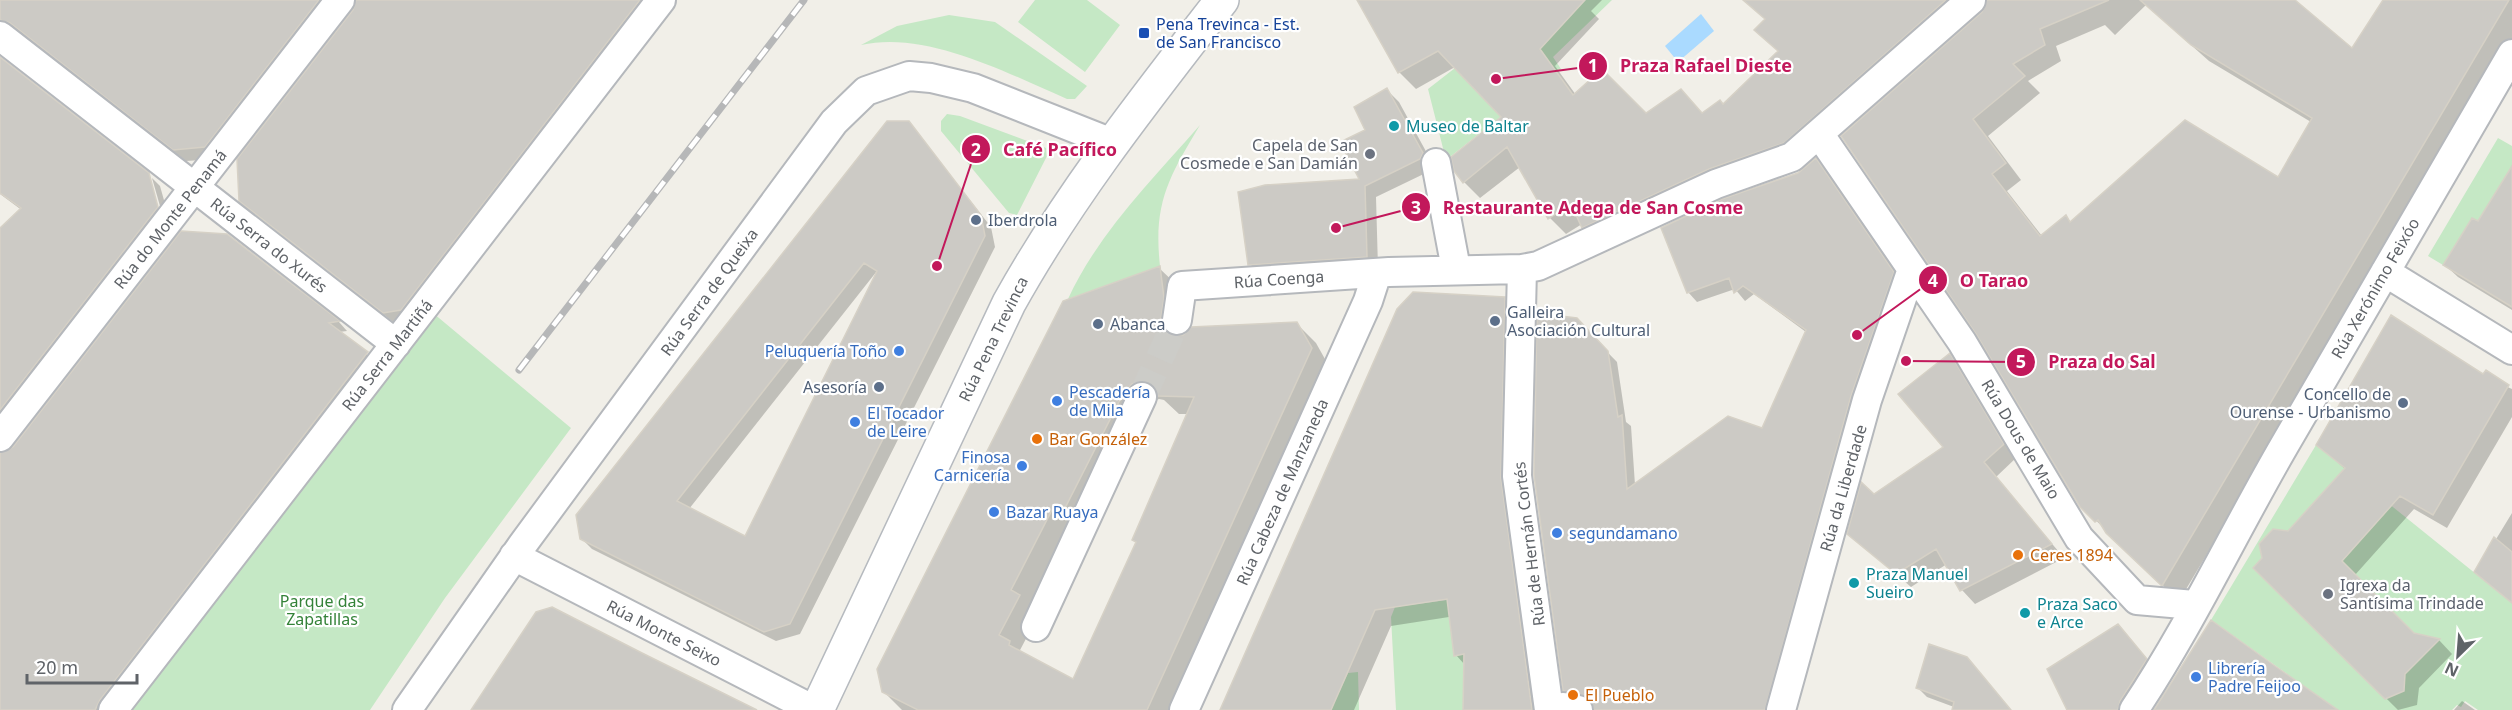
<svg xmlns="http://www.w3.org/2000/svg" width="2512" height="710" viewBox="0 0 2512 710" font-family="'Noto Sans',sans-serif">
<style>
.green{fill:#c5e8c5}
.water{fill:#aadaff}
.shadow{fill:#0003;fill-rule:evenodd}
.building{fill:#cccac5;stroke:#d6d1c6;stroke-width:1.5;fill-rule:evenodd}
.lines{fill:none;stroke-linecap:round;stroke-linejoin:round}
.street-tunnel{stroke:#ccccc8;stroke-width:28;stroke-dasharray:28 14;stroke-linecap:butt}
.street-casing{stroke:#b5b8bc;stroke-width:32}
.secondary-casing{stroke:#b6babf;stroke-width:36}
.street{stroke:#fff;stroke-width:28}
.secondary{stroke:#fff;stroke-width:33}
.rail-casing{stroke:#b6b7b8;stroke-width:7}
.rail{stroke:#fff;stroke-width:4.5;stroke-dasharray:14;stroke-linecap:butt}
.transit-dot{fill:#1a4fb4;stroke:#fff;stroke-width:2}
.culture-dot{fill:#0f9aa8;stroke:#fff;stroke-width:2}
.worship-dot{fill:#6b7280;stroke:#fff;stroke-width:2}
.service-dot{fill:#5c6f8a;stroke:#fff;stroke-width:2}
.shop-dot{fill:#3f7fe0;stroke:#fff;stroke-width:2}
.food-dot{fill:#e8710a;stroke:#fff;stroke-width:2}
.labels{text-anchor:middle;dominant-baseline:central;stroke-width:4.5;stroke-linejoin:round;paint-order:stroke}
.transit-label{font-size:16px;fill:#164399;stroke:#fff;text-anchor:start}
.culture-label{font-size:16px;fill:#0d838f;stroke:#fff;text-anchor:start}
.worship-label{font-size:16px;fill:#5b616d;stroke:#fff;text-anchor:end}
.street-label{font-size:16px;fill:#5f6368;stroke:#fff}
.service-label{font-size:16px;fill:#4e5e75;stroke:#fff;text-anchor:start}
.shop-label{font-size:16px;fill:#366cbe;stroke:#fff;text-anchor:start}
.food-label{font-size:16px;fill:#c56008;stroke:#fff;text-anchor:start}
.park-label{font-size:16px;fill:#348238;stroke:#fff}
.leader{fill:none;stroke:#c2185b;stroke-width:2}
.callout-dot{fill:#c2185b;stroke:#fff;stroke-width:2}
.mark-label{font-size:18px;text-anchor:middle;font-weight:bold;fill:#fff}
.callout-label{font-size:18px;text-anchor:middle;font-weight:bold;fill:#c2185b;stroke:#fff;stroke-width:4.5;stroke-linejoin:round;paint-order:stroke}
</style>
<rect width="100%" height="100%" fill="#f1efe8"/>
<path class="green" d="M 1035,0 L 1087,0 L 1120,25 L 1085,72 L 1018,22 Z
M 1510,0 L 1612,0 L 1553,57 L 1561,69 L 1534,94 L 1532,92 L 1446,160 L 1428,89 L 1455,68 Z
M 949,15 L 995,22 L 1087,86 L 1075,99 L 1067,99 C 1007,73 926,30 861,45 L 897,26 Z
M 947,114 L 960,116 L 1046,148 L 1047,156 L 1017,215 L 1009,213 L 941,131 L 941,121 Z
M 1200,125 C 1169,177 1153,203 1160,266 L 1068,299 C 1099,232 1152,180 1200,125 Z
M 2498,138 L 2512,146 L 2512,166 L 2478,221 L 2443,265 L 2428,256 Z
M 433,313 L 571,428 L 445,598 L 370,710 L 124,710 Z
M 2316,445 L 2512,603 L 2512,710 L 2478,710 L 2465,701 L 2461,707 L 2457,705 L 2452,710 L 2338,710 L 2211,620 Z
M 1447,600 L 1463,654 L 1463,710 L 1396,710 L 1391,617 L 1395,607 Z
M 1358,672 L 1359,710 L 1331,710 L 1348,673 Z"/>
<path class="water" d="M 1701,14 L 1714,31 L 1678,62 L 1665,46 Z"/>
<path class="shadow" d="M 0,0 L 343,0 L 217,159 L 186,161 L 24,35 L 0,28 Z
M 357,0 L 663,0 L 397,325 L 241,200 L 354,11 Z
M 1359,0 L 1602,0 L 1591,11 L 1599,19 L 1555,66 L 1576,95 L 1646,115 L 1681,91 L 1703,114 L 1724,105 L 1779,52 L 1766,20 L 1750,4 L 1752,0 L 1985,0 L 1977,4 L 1800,159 L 1599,243 L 1582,224 L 1566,234 L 1550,218 L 1520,167 L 1480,198 L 1464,182 L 1503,117 L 1455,67 L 1416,89 L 1399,72 Z
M 1987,0 L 2292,0 L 2353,50 L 2383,0 L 2512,0 L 2512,42 L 2179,601 L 2081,506 L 1977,332 L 1843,136 L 1983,13 ZM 2146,5 L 2209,61 L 2311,122 L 2279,179 L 2072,223 L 2066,217 L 2042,236 L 2007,191 L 2021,180 L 1988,136 L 2040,93 L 2028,81 L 2061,61 L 2056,46 L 2105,25 L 2115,35 Z
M 0,59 L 148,174 L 159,214 L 162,213 L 152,178 L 160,186 L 169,218 L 144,251 L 27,214 L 0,194 Z
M 1387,90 L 1399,102 L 1434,166 L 1432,170 L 1376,197 L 1378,268 L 1262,276 L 1250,264 L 1361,180 L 1367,131 Z
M 909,123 L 991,227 L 995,247 L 800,634 L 776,641 L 592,549 L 581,538 ZM 877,271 L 746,538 L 689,509 Z
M 1816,160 L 1825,169 L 1902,282 L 1776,710 L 1595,710 L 1595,705 L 1574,700 L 1564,690 L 1576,320 L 1617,362 L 1626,422 L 1631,426 L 1635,485 L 1763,430 L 1806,332 L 1754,294 L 1745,301 L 1735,289 L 1697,302 L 1688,292 L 1798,174 Z
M 2512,169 L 2512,310 L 2458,277 L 2445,265 L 2479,223 Z
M 227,235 L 339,322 L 347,331 L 339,332 L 377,363 L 109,710 L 0,710 L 0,454 L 6,454 Z
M 0,244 L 123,252 L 133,262 L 0,432 Z
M 1159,268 L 1178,286 L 1182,317 L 1179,336 L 1297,324 L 1316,343 L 1330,368 L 1175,710 L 902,710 L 883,691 ZM 1159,399 L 1164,400 L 1179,414 L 1188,414 L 1133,540 L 1137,543 L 1074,681 L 1019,652 L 1151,402 Z
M 1504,299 L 1521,315 L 1546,710 L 1464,710 L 1465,665 L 1456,655 L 1449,617 L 1391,626 L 1354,710 L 1222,710 Z
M 1949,355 L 1963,369 L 2016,458 L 1996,477 L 2064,558 L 1975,604 L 1962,590 L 1947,564 L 1911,587 L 1849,534 L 1874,496 L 1945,448 Z
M 2483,376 L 2512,389 L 2512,417 L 2447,528 L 2414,509 L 2355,575 L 2414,634 L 2439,640 L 2452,654 L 2419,688 L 2417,705 L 2398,710 L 2255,568 L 2345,469 L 2318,445 Z
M 2512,513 L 2512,603 L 2476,572 Z
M 2118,626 L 2157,671 L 2132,710 L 2069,710 Z
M 1918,688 L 2011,710 L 1953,710 L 1954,707 L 1927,697 Z
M 2462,701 L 2475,710 L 2454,710 Z"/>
<path class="building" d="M 0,0 L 319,0 L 205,147 L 173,150 L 10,23 L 0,20 Z
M 356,0 L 640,0 L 401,310 L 383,313 L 239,201 L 237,159 L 353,10 Z
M 1357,0 L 1585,0 L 1540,49 L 1573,95 L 1602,69 L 1646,113 L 1681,89 L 1702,113 L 1720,100 L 1723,104 L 1778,51 L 1754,30 L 1765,19 L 1743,0 L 1946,0 L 1784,143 L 1709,169 L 1582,228 L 1571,204 L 1548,219 L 1507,147 L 1463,183 L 1454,171 L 1451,157 L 1501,117 L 1438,51 L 1398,73 Z
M 1987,0 L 2109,0 L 2040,29 L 2045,45 L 2013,64 L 2025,76 L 1973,119 L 2006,163 L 1992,174 L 2040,236 L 2066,215 L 2070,222 L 2185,120 L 2278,177 L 2312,118 L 2191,45 L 2140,0 L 2295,0 L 2352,48 L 2383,0 L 2509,0 L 2162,586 L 2106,533 L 2098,520 L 2095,522 L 2080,507 L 1976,334 L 1841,136 L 1982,12 Z
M 0,57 L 149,173 L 158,207 L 0,410 L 0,228 L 21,208 L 0,193 Z
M 1387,88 L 1423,153 L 1420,159 L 1365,186 L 1367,257 L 1248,265 L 1238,192 L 1265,185 L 1359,179 L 1340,142 L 1365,130 L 1354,107 Z
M 887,121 L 909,121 L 981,215 L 985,236 L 790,624 L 764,632 L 580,539 L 576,515 ZM 864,263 L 877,271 L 745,536 L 677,501 Z
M 1816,158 L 1894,272 L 1851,396 L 1765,710 L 1594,710 L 1588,697 L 1563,691 L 1534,475 L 1537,313 L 1577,318 L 1608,351 L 1618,417 L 1622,415 L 1627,489 L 1728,416 L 1762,428 L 1806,330 L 1743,286 L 1734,293 L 1729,278 L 1687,293 L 1661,228 L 1722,199 L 1798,173 Z
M 2512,166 L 2512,307 L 2443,265 L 2472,218 L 2478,221 Z
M 181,231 L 227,234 L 340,321 L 329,323 L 368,352 L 100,700 L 95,710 L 0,710 L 0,453 L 13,447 Z
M 1160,266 L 1164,298 L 1161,318 L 1162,327 L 1167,333 L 1183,335 L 1191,327 L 1297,322 L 1312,348 L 1147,710 L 918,710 L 882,692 L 877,669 L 1063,301 ZM 1140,381 L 1148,382 L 1155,387 L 1158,396 L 1194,397 L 1132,540 L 1136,542 L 1073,679 L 1009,645 L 1010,641 L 999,635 L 1020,595 L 1011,590 L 1052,510 L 1062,514 L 1122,396 L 1132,384 Z
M 1413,292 L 1505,297 L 1501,478 L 1532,710 L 1463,710 L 1464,654 L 1454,656 L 1447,599 L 1375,610 L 1331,710 L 1220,710 L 1397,309 Z
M 2391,315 L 2483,374 L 2486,370 L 2509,385 L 2433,515 L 2400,496 L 2342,561 L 2414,633 L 2440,639 L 2405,674 L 2404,691 L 2385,699 L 2253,568 L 2262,558 L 2259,544 L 2273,529 L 2288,531 L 2345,468 L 2316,445 Z
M 1950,353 L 2004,444 L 1984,462 L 2052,544 L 1960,591 L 1936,549 L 1896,574 L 1847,534 L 1861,482 L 1874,494 L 1943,447 L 1898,394 Z
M 2494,537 L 2512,552 L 2512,603 L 2474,572 Z
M 552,607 L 642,653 L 757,710 L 471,710 L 536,612 Z
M 2211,620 L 2275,666 L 2338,710 L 2154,710 Z
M 2118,624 L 2147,659 L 2120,701 L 2118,710 L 2067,710 L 2047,669 Z
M 1929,644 L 1967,657 L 2011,710 L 1952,710 L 1954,702 L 1916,688 Z"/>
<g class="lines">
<path class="street-tunnel" d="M 1142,397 L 1177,320"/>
<g class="street-casing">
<path id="street" d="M 0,36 L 396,344
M 1820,135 L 1962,342 L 2079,538 L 2137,600 L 2194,605
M 1436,163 L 1456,269
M 1522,269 L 1517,476 L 1549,710
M 2385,272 L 2512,350
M 1177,320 L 1182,286 L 1389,272 L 1522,269 L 1538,266 L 1716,184 L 1792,157 L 1971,0
M 0,437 L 340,0
M 514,556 L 814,710
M 1036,627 L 1142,397
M 113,710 L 661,0
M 407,710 L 523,544 L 834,122 L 866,91 L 909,76 L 931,78 L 973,88 L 1112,143
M 1184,710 L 1368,301 L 1377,273
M 1563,710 L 1563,707 L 1578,710
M 1781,710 L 1867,400 L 1912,269
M 2134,710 C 2190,626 2233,534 2284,446 C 2359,315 2436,185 2512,54"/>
</g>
<g class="secondary-casing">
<path id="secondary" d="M 817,710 L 1009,303 C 1069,195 1146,98 1222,0"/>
</g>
<use href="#street" class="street"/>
<use href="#secondary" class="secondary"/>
<g class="rail-casing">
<path id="rail" d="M 519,370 L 804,0"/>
</g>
<use href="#rail" class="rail"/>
</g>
<rect class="transit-dot" x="1138" y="27" width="12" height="12" rx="3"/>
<g class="culture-dot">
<circle cx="1394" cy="126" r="6"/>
<circle cx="1854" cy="583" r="6"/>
<circle cx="2025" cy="613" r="6"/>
</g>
<g class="worship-dot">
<circle cx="1370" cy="154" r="6"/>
<circle cx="2328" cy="594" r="6"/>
</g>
<g class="service-dot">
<circle cx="976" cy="220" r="6"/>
<circle cx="1495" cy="321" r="6"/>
<circle cx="1098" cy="324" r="6"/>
<circle cx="879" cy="387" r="6"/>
<circle cx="2403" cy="403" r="6"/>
</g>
<g class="shop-dot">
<circle cx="899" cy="351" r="6"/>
<circle cx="1057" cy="401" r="6"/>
<circle cx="855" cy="422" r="6"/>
<circle cx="1022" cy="466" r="6"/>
<circle cx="994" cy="512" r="6"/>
<circle cx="1557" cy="533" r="6"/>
<circle cx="2196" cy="677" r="6"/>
</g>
<g class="food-dot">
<circle cx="1037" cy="439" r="6"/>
<circle cx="2018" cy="555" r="6"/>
<circle cx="1573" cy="695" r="6"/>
</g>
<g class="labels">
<g class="transit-label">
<text x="1156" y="24">Pena Trevinca - Est.<tspan x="1156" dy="18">de San Francisco</tspan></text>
</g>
<g class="culture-label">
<text x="1406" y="126">Museo de Baltar</text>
<text x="1866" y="574">Praza Manuel<tspan x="1866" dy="18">Sueiro</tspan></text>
<text x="2037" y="604">Praza Saco<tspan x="2037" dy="18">e Arce</tspan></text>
</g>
<g class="worship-label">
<text x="1358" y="145">Capela de San<tspan x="1358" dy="18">Cosmede e San Damián</tspan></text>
<text x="2340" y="585" text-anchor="start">Igrexa da<tspan x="2340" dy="18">Santísima Trindade</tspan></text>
</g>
<g class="street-label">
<text transform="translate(170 219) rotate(-52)">Rúa do Monte Penamá</text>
<text transform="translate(269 245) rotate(38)">Rúa Serra do Xurés</text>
<text transform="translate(1279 279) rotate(-4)">Rúa Coenga</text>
<text transform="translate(2375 288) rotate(-60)">Rúa Xerónimo Feixóo</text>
<text transform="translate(709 292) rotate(-54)">Rúa Serra de Queixa</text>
<text transform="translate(993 339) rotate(-64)">Rúa Pena Trevinca</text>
<text transform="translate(387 355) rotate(-52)">Rúa Serra Martiñá</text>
<text transform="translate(2021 439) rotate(59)">Rúa Dous de Maio</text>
<text transform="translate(1843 488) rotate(-74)">Rúa da Liberdade</text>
<text transform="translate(1282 492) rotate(-66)">Rúa Cabeza de Manzaneda</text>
<text transform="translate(1529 544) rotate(-97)">Rúa de Hernán Cortés</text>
<text transform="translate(664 633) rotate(27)">Rúa Monte Seixo</text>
</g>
<g class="service-label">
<text x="988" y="220">Iberdrola</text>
<text x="1507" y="312">Galleira<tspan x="1507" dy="18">Asociación Cultural</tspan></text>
<text x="1110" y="324">Abanca</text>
<text x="867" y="387" text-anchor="end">Asesoría</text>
<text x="2391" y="394" text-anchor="end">Concello de<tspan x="2391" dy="18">Ourense - Urbanismo</tspan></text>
</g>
<g class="shop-label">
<text x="887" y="351" text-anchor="end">Peluquería Toño</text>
<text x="1069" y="392">Pescadería<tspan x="1069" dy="18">de Mila</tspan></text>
<text x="867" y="413">El Tocador<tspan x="867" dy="18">de Leire</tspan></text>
<text x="1010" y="457" text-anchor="end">Finosa<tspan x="1010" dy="18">Carnicería</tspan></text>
<text x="1006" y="512">Bazar Ruaya</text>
<text x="1569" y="533">segundamano</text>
<text x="2208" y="668">Librería<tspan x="2208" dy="18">Padre Feijoo</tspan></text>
</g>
<g class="food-label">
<text x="1049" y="439">Bar González</text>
<text x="2030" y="555">Ceres 1894</text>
<text x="1585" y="695">El Pueblo</text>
</g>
<g class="park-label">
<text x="322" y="601">Parque das<tspan x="322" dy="18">Zapatillas</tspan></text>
</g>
</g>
<path class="leader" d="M1496 79L1593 66M937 266L976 149M1336 228L1416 207M1857 335L1933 280M1906 361L2021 362"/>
<g class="callout-dot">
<circle cx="1496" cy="79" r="6"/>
<circle cx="937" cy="266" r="6"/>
<circle cx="1336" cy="228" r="6"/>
<circle cx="1857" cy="335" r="6"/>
<circle cx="1906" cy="361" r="6"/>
<circle cx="1593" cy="66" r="15"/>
<circle cx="976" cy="149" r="15"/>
<circle cx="1416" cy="207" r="15"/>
<circle cx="1933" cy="280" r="15"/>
<circle cx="2021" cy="362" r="15"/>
</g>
<g class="mark-label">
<text x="1593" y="72">1</text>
<text x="976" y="156">2</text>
<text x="1416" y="214">3</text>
<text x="1933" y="287">4</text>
<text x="2021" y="368">5</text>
</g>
<g class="callout-label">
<text x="1706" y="72">Praza Rafael Dieste</text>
<text x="1060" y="156">Café Pacífico</text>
<text x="1593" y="214">Restaurante Adega de San Cosme</text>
<text x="1994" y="287">O Tarao</text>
<text x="2102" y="368">Praza do Sal</text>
</g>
<g transform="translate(2458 656) rotate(205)" stroke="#ffffff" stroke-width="4.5" paint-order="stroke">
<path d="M0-4.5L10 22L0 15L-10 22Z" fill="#5f6368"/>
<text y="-9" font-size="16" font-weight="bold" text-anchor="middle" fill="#5f6368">N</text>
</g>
<path d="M27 674v9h110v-9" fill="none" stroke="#5f6368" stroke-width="3"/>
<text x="36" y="674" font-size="18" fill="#5f6368" stroke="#ffffff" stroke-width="4.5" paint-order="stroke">20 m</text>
</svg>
